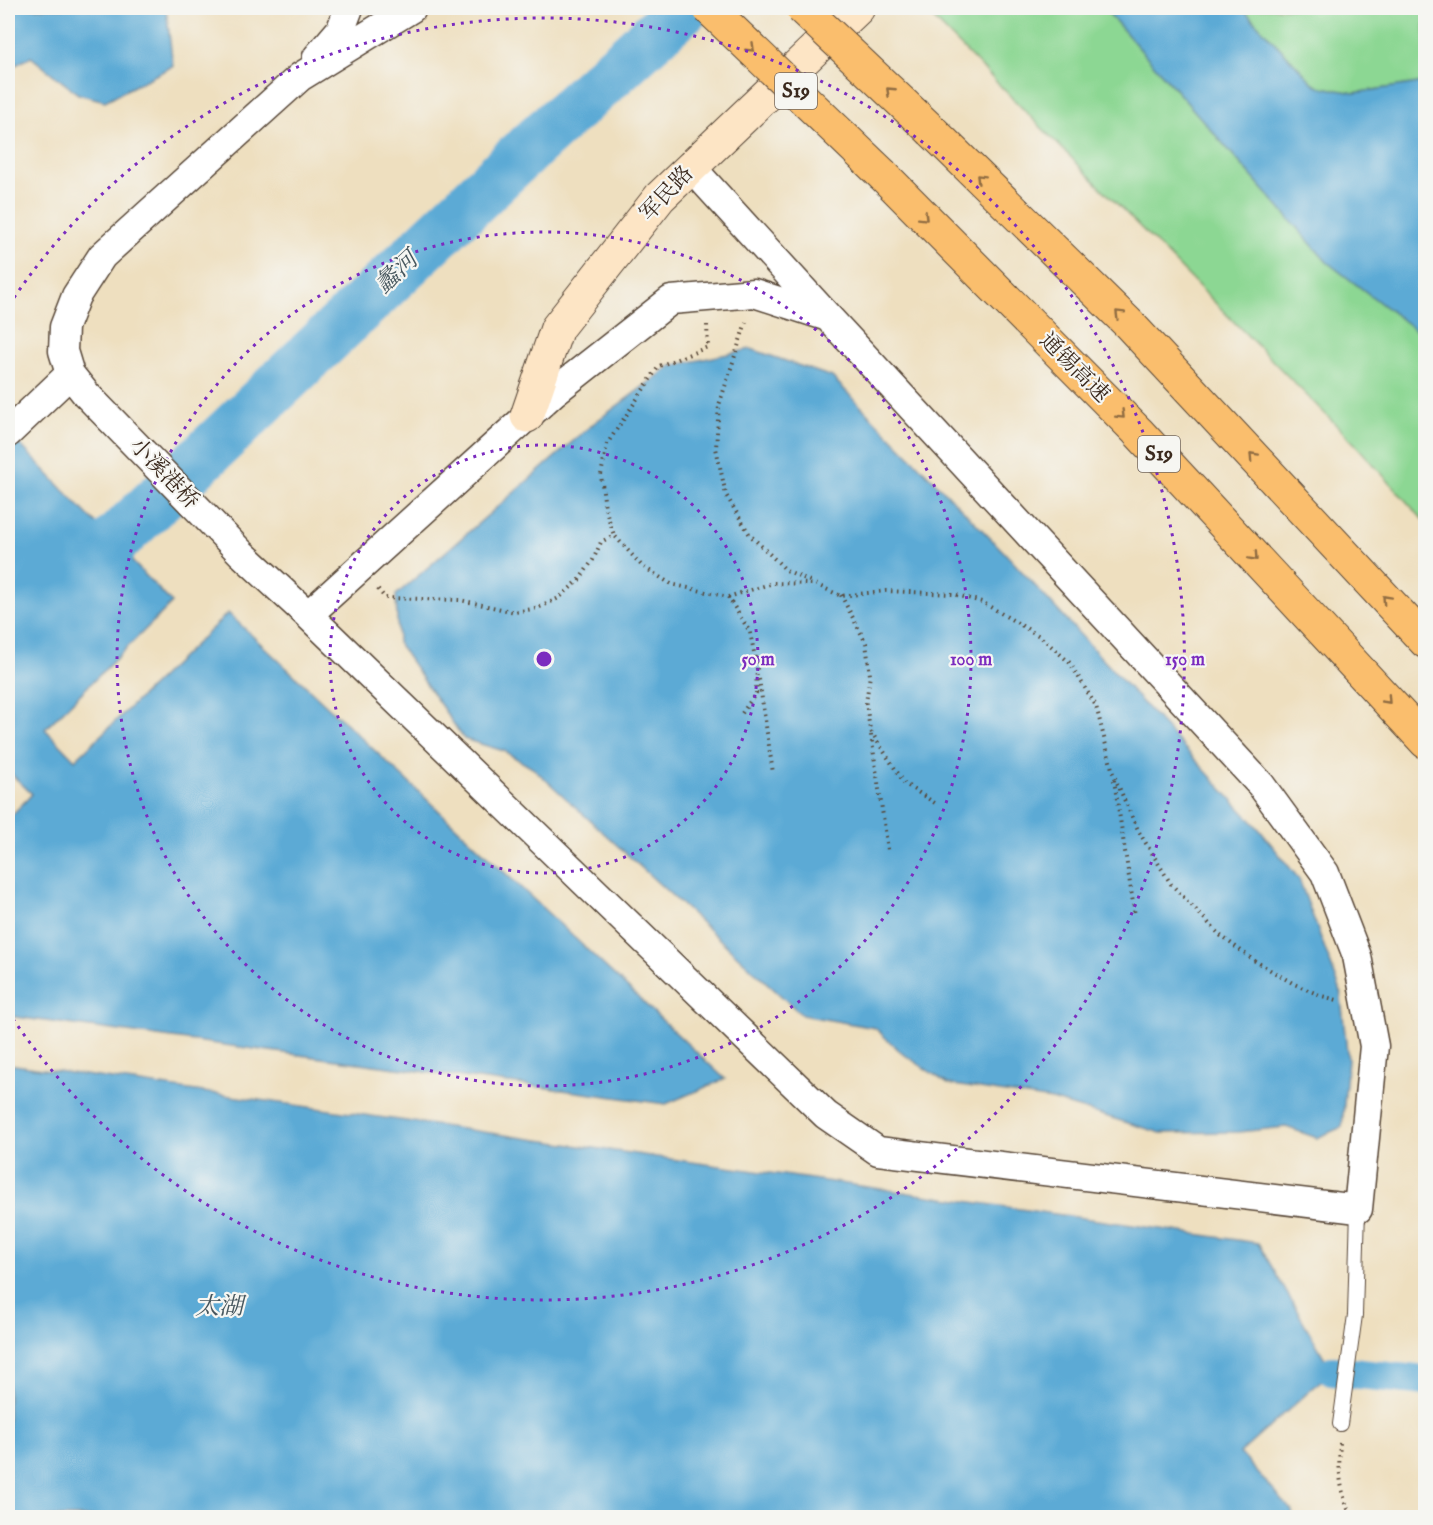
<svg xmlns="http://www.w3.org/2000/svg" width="1433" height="1525" viewBox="0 0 1433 1525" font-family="'IM FELL English','Noto Serif SC',serif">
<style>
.green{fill:#8cd793;stroke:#648058;stroke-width:1.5}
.water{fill:#5caad5;stroke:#4c6a7a;stroke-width:1.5}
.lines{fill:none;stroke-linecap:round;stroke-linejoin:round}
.canal{stroke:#5caad5;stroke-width:30}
.river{stroke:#5caad5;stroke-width:51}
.lane-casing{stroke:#564536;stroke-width:16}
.street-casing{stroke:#564536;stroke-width:31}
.secondary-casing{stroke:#564536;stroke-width:35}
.highway-casing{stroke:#564536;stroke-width:35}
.path{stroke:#564536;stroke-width:4;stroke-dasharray:1.5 4.5;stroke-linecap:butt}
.lane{stroke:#fff;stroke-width:14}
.street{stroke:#fff;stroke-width:28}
.secondary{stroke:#fde5c5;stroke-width:33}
.highway{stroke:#fabe6d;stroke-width:33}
.highway-bridge-casing{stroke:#564536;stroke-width:35;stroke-linecap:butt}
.highway-bridge{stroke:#fabe6d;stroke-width:33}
.oneway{stroke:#916d42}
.ring{fill:none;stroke:#7b2cbf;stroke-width:3;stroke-dasharray:3 6}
.labels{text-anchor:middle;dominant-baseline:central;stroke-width:4.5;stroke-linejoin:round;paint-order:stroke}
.shield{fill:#f6f6f2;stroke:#73675e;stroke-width:1.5}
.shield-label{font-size:21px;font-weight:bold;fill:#3b2a1e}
.street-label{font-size:22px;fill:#3b2a1e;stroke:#f6f6f2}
.water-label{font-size:24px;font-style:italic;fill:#47575e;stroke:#f6f6f2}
.centre{fill:#7b2cbf;stroke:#f6f6f2;stroke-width:3}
.ring-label{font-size:18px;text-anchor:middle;font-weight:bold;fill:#7b2cbf;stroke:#f6f6f2;stroke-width:4.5;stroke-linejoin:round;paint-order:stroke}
</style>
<rect width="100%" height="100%" fill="#f6f6f2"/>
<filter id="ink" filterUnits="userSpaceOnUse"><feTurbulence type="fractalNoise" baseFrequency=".0167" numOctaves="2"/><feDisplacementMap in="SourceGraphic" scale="12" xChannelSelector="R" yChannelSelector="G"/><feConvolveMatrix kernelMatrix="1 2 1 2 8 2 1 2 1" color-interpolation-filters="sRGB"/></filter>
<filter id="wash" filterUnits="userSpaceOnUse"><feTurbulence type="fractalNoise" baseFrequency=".008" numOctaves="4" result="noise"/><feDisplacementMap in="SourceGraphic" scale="24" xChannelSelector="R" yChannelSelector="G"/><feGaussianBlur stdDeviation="1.35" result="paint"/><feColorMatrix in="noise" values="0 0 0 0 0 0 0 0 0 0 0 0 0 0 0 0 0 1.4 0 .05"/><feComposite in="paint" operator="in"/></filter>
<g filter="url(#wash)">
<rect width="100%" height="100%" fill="#eedfbf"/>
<path class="green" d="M 930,8 L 1104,8 L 1327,262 L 1425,337 L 1425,522 L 1355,444 L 926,11 Z
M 1242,8 L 1425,8 L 1425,82 L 1354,93 L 1316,86 Z"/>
<path class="water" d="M 8,8 L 166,8 L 173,66 L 105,101 L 78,94 L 31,57 L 8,69 Z
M 1104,8 L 1242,8 L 1316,86 L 1354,93 L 1425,82 L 1425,337 L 1327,262 Z
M 751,349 L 832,377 L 1004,552 L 1259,829 L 1299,879 L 1340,989 L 1348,1060 L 1342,1127 L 1317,1138 L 1286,1127 L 1239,1132 L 1161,1133 L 1052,1100 L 948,1084 L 902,1053 L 875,1028 L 802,1015 L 534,769 L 504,751 L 464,739 L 398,643 L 396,595 L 594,423 L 671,366 Z
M 12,436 L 172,603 L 45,729 L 75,760 L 228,613 L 725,1079 L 666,1104 L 8,1016 L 8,819 L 32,794 L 8,771 L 8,440 Z
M 8,1064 L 1258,1243 L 1332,1371 L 1240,1453 L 1292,1511 L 1293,1517 L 8,1517 Z"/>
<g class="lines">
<path class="canal" d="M 1332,1371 L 1426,1381"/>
<path class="river" d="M 8,642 L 516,160 L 684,8"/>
</g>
</g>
<g filter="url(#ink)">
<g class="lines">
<g class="lane-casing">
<path id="lane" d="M 1340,1424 L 1355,1315 L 1358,1209"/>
</g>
<g class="street-casing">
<path id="street" d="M 317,57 L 341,29 L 349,8
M 691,167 L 827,316
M 8,433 L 70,374
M 308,615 L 554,392 L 671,300 L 754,293 L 828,317 L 1261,785 L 1325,873 L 1357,956 L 1374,1046 L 1358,1209 L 878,1151 L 826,1115 L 308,615 L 241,553 L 86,394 L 70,374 L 63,351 L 64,327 L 76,296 L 102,256 L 300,77 L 412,8"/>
</g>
<g class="secondary-casing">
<path id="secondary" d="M 527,416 L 557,328 L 660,197 L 858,8"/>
</g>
<g class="highway-casing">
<path id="highway" d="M 932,131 L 1129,324 L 1426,642
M 883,175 L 1137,431 L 1426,742"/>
</g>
<path class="path" d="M 746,322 L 719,405 L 716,448 L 726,495 L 750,535 L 786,570 L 812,582
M 707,325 L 708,347 L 659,366 L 607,444 L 601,475 L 605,508 L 614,535 L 642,566 L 671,584 L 728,597 L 750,632 L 757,667 L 756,693 L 740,716
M 378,589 L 385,598 L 460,600 L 515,612 L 538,608 L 559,598 L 579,580 L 593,560 L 601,542 L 614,535
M 841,595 L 866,643 L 870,675 L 866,703 L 870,730 L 905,784 L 938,805
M 728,597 L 773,583 L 815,584 L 841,596 L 886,591 L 953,594 L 982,602 L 1041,637 L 1070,663 L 1096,706 L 1113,773 L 1127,806 L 1139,832 L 1171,884 L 1221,936 L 1255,961 L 1294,984 L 1322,996 L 1337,1000
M 759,679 L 773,773
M 871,735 L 888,850
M 1114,780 L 1135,916
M 1340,1443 C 1338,1469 1340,1494 1352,1518"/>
<use href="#lane" class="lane"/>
<use href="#street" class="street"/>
<use href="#secondary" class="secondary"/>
<use href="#highway" class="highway"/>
<g class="highway-bridge-casing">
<path id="highway-bridge" d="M 709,8 L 883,175
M 802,8 L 932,131"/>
</g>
<use href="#highway-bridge" class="highway-bridge"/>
</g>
<defs><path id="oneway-chevron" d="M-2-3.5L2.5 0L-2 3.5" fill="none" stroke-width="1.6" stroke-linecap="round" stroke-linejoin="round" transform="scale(1.5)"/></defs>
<g class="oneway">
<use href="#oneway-chevron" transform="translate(751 48) rotate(44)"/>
<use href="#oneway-chevron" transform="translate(890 91) rotate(-137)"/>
<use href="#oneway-chevron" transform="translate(980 178) rotate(-135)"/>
<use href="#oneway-chevron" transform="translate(924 217) rotate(45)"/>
<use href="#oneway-chevron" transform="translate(1119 314) rotate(-135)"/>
<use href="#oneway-chevron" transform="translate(1121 415) rotate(45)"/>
<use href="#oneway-chevron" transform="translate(1253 456) rotate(-133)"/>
<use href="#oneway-chevron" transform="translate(1254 557) rotate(47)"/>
<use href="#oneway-chevron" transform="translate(1386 599) rotate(-133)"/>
<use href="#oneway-chevron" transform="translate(1387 700) rotate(47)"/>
</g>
</g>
<g class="ring">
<circle cx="544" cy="659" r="214"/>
<circle cx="544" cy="659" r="427"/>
<path d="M9 305A641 641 0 1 1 9 1013"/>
</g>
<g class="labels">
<g class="shield">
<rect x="775" y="73" width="42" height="36" rx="4.5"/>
<rect x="1138" y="436" width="42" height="36" rx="4.5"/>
</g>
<g class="shield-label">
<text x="796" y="91">S19</text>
<text x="1159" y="454">S19</text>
</g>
<g class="street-label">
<text transform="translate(667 194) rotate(-47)">军民路</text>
<text transform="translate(1074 368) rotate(45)">通锡高速</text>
<text transform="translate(164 474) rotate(46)">小溪港桥</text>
</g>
<g class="water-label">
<text transform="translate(397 273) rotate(-43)">蠡河</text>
<text x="219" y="1307">太湖</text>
</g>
</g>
<circle cx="544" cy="659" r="9" class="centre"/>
<g class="ring-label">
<text x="758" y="665">50 m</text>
<text x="971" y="665">100 m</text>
<text x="1185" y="665">150 m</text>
</g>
<rect width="1433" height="1525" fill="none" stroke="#f6f6f2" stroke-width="30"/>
</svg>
